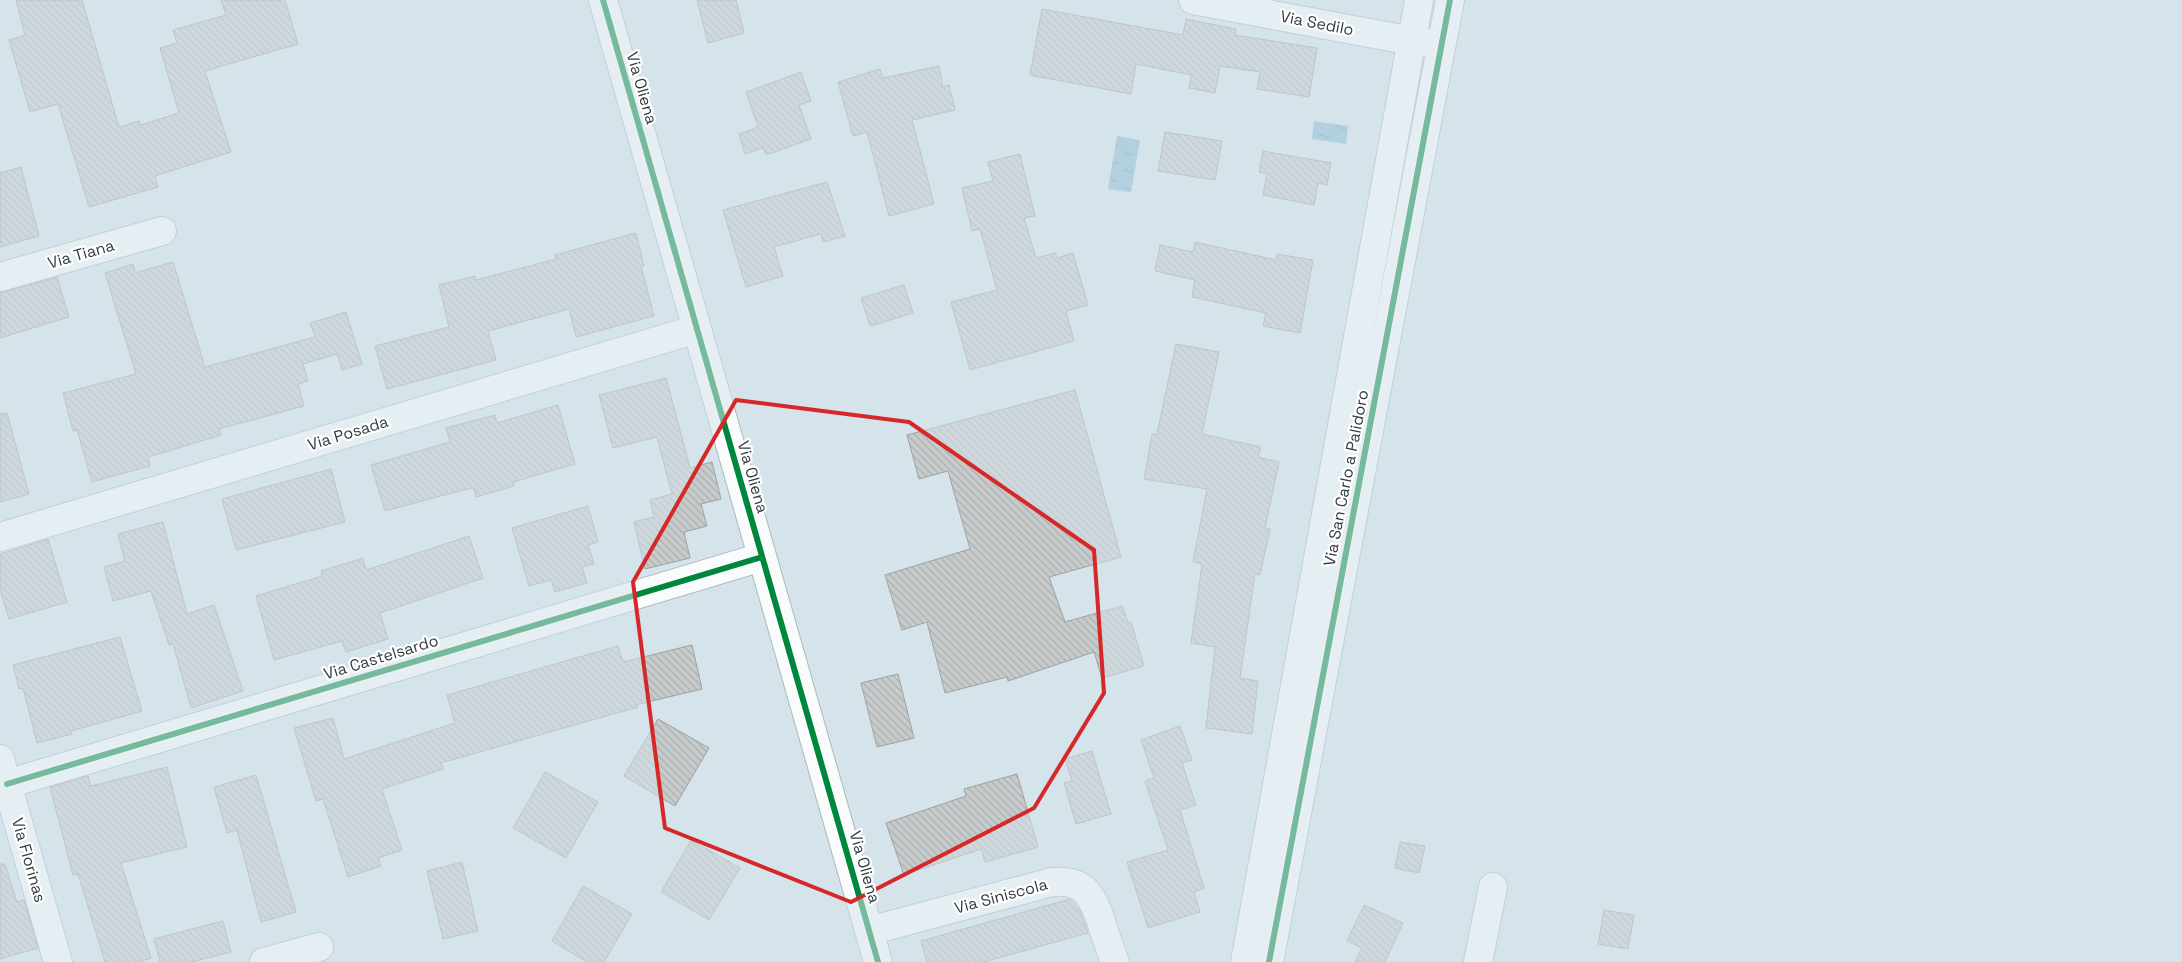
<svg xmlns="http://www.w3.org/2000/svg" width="2182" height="962" viewBox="0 0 2182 962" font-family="'Space Grotesk',sans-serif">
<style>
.water{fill:url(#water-ripples)}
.building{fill:url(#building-back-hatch);stroke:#9ea2a2}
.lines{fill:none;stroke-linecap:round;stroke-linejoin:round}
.minor-casing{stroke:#acb7bd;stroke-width:30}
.minor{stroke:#f9fbfc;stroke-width:28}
.cycleway-casing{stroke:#fff;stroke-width:9}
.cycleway{stroke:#00873e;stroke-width:6}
.marked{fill:none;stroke:#d62828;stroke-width:4;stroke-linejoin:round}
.labels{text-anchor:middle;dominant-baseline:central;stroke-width:4.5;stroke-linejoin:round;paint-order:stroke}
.street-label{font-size:16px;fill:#313c41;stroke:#fff}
</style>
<defs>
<pattern id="water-ripples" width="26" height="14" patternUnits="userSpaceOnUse" patternTransform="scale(1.25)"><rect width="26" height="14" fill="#87b8d0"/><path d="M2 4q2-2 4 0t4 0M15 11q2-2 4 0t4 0" fill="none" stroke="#6f97aa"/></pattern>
<pattern id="building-back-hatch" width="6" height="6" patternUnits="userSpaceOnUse" patternTransform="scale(1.25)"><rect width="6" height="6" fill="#c7cbcb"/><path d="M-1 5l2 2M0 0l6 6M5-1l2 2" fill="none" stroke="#abafb0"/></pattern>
</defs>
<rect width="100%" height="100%" fill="#d5e3eb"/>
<path class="water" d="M 1314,121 L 1348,126 L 1346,144 L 1312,139 Z
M 1117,136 L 1140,140 L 1131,192 L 1108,189 Z"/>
<path class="building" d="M 16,0 L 82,0 L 119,127 L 139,121 L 140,125 L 179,113 L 160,48 L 177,43 L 173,30 L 226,15 L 221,0 L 285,0 L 298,44 L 205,71 L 231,152 L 155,176 L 158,187 L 89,207 L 58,104 L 30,112 L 9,40 L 25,35 Z
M 697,0 L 736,0 L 744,33 L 708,43 Z
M 1042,9 L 1183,35 L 1186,19 L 1236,29 L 1235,35 L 1317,48 L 1309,97 L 1257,89 L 1260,72 L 1220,66 L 1215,93 L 1189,88 L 1191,75 L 1136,64 L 1131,94 L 1030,75 Z
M 939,66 L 943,87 L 949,85 L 955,110 L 912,120 L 934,204 L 889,216 L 867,132 L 853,136 L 838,82 L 880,69 L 883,78 Z
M 801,72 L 811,101 L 799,105 L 811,139 L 766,155 L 763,148 L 745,154 L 739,134 L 758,127 L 746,92 Z
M 1165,132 L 1222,141 L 1215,180 L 1158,171 Z
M 1263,151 L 1331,163 L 1327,185 L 1318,183 L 1314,205 L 1263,195 L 1267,174 L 1259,172 Z
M 1020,154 L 1035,216 L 1024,218 L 1036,258 L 1055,253 L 1057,258 L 1073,253 L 1088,305 L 1066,311 L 1074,341 L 970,370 L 951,302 L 997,290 L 980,229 L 972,231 L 962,188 L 993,181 L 988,162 Z
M 21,167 L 39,236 L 0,247 L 0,173 Z
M 827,182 L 845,236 L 823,242 L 821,234 L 774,247 L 783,276 L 746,287 L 723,210 Z
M 636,233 L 644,266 L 641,266 L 654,316 L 576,337 L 569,309 L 488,331 L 496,360 L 387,389 L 375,346 L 449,327 L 439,285 L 475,276 L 476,280 L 556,259 L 555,255 Z
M 1195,242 L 1276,260 L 1277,254 L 1313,260 L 1300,333 L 1263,326 L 1266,313 L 1192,297 L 1195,280 L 1155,271 L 1160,245 L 1193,252 Z
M 173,262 L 205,367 L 315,337 L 310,323 L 346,312 L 362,364 L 342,370 L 337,354 L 303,364 L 308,381 L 298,384 L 304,406 L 219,429 L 221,435 L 148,457 L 150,466 L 92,482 L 77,430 L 73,431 L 63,393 L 136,374 L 105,273 L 133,264 L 135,273 Z
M 57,277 L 69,317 L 0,338 L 0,293 Z
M 904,285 L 913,313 L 870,326 L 861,298 Z
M 1176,344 L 1219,352 L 1202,434 L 1261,447 L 1258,457 L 1279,462 L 1265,528 L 1270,529 L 1260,575 L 1255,574 L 1240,678 L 1258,681 L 1252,734 L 1206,728 L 1215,647 L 1191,643 L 1202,564 L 1193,562 L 1207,489 L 1144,479 L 1152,434 L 1157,434 Z
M 666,378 L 690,468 L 712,462 L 721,499 L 701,504 L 707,526 L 684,532 L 690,558 L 645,569 L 634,522 L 654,517 L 650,500 L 672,494 L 657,437 L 613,448 L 599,395 Z
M 1075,390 L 1121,557 L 1049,577 L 1065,622 L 1122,606 L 1128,623 L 1131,622 L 1144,666 L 1102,678 L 1094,652 L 1008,681 L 1007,677 L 945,693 L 927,622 L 902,630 L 885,575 L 970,549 L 948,471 L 919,479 L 907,435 Z
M 558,405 L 575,464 L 513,482 L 514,486 L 476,497 L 474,488 L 463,490 L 385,511 L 371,465 L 450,442 L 446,428 L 495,415 L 497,423 Z
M 7,413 L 29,494 L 0,502 L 0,414 Z
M 331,469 L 345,522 L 236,550 L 222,499 Z
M 588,506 L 598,542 L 588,545 L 594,564 L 582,567 L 587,583 L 555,592 L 551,580 L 529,586 L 512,528 Z
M 163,522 L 187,614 L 214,605 L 243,691 L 191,708 L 173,644 L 169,645 L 151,591 L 113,601 L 104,567 L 125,561 L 118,534 Z
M 469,536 L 483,578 L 380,613 L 388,639 L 346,652 L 342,641 L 274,660 L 256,596 L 322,576 L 321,571 L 363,558 L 366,570 Z
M 48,539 L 67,602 L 9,619 L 0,590 L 0,554 Z
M 120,637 L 142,711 L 71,731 L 72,734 L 37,743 L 23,688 L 19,689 L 13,665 Z
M 692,645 L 702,689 L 635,705 L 638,707 L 441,763 L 443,769 L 382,789 L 402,850 L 378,858 L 381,866 L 348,877 L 323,799 L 316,801 L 294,728 L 333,718 L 344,759 L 455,723 L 447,695 L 618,646 L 623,662 Z
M 898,674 L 914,738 L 877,747 L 861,683 Z
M 658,719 L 709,748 L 675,806 L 624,776 Z
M 1180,726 L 1192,760 L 1182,763 L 1196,805 L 1180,810 L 1204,888 L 1194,892 L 1200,912 L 1148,928 L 1127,862 L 1168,850 L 1145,781 L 1154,778 L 1141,740 Z
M 1092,751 L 1111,814 L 1076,824 L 1064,783 L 1072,781 L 1065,759 Z
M 167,767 L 187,847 L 121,863 L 151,958 L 139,962 L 105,962 L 78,874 L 73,875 L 50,787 L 88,776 L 91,786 Z
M 545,772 L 598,802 L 566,858 L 513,828 Z
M 1017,774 L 1038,847 L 985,862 L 981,849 L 904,875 L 886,823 L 966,796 L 964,789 Z
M 256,775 L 296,912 L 261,922 L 237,830 L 227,833 L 214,787 Z
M 691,840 L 740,868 L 709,920 L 661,892 Z
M 1400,842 L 1425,846 L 1419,873 L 1395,868 Z
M 462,862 L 478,931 L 443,939 L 427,871 Z
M 0,864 L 5,864 L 17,902 L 24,900 L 38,948 L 0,959 Z
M 583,886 L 632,914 L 604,962 L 587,962 L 552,941 Z
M 1070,899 L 1080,911 L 1088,933 L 984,962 L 927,962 L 921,941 Z
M 1364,905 L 1403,923 L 1385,962 L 1355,962 L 1362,948 L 1347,941 Z
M 1604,910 L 1634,915 L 1628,949 L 1598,944 Z
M 223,921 L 231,952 L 191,962 L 160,962 L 154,939 Z"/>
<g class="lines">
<g class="minor-casing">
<path id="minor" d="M 603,0 L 878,962
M 1193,0 L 1412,41 L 1430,43
M 0,277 L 162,231
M 0,537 L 697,329
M 0,759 L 58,962
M 7,784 L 762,557
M 869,931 L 1052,882 C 1084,879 1092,895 1101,921 C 1105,935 1110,948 1115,962
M 264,962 L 319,947
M 1245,962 L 1419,0
M 1269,962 L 1450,0
M 1478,962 L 1493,887"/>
</g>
<use href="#minor" class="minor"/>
<g class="cycleway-casing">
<path id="cycleway" d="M 603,0 L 878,962
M 7,784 L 762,557
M 1269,962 L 1450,0"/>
</g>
<use href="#cycleway" class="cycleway"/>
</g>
<path d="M0 0H2182V962H0ZM 736,400 L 909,422 L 1094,550 L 1104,693 L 1034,808 L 851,902 L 665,828 L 633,582 Z" fill="#d5e3eb" fill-opacity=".55" fill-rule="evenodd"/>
<path class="marked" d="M 736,400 L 909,422 L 1094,550 L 1104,693 L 1034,808 L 851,902 L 665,828 L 633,582 Z"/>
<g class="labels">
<g class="street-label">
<text transform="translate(1317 23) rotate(11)">Via Sedilo</text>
<text transform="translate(642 88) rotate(74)">Via Oliena</text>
<text transform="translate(81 254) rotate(-16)">Via Tiana</text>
<text transform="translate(348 433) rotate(-17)">Via Posada</text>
<text transform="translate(753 477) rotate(74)">Via Oliena</text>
<text transform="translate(1346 478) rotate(-79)">Via San Carlo a Palidoro</text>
<text transform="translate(381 657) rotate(-17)">Via Castelsardo</text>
<text transform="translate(29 860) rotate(74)">Via Florinas</text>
<text transform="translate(865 867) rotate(74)">Via Oliena</text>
<text transform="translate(1001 896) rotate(-15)">Via Siniscola</text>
</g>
</g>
</svg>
